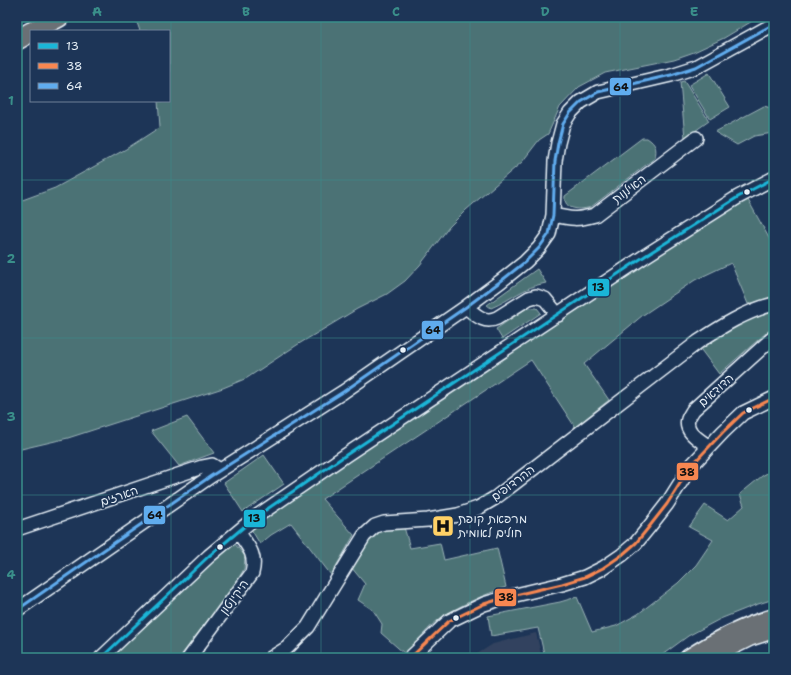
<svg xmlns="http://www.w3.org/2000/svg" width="791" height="675" viewBox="0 0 791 675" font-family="'Shantell Sans','Playpen Sans Hebrew',sans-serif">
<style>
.built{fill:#32435e}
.green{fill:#4b7275;stroke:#9ab2b6}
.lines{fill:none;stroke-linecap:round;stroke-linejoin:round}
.minor-casing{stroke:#e8f1f8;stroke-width:16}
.major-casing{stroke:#e8f1f8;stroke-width:19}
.highway-casing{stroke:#e8f1f8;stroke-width:22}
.minor{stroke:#1d3557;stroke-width:13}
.major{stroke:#6a7074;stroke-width:16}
.highway{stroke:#6a7074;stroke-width:19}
.bus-1-casing{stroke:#1d3557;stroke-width:6}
.bus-2-casing{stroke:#1d3557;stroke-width:6}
.bus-3-casing{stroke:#1d3557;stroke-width:6}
.bus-1{stroke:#1ab6d8;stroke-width:3}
.bus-2{stroke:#f88751;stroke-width:3}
.bus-3{stroke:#60acee;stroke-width:3}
.grid{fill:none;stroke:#3a8f8a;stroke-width:1;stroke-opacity:0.55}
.bus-dot{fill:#e8f1f8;stroke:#1d3557;stroke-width:1.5}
.labels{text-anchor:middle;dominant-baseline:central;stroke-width:3.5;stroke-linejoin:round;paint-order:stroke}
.street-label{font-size:12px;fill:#e8f1f8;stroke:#1d3557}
.poi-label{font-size:12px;fill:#e8f1f8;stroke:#1d3557;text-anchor:start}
.line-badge{stroke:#1d3557;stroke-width:1.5}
.pale-badge-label{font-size:11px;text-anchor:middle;font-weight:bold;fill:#111}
.neatline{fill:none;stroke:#3a8f8a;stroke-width:1.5}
.grid-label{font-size:13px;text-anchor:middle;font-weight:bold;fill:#3a8f8a}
</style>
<rect width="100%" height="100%" fill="#1d3557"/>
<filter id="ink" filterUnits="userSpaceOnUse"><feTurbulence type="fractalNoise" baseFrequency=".025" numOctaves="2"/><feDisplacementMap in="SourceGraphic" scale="8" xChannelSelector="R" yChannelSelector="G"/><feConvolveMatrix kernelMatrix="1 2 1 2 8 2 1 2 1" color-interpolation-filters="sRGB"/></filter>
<g filter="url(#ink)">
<path class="built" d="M 536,633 L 542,658 L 496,658 L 495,655 L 496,658 L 471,658 L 493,644 Z"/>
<path class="green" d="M 135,17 L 759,17 L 724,38 L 694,52 L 674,59 L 605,73 L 579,87 L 560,107 L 548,134 L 539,140 L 522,162 L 466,210 L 449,227 L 420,265 L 405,281 L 387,294 L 357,309 L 297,345 L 247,378 L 223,388 L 68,438 L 17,450 L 17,202 L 55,188 L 126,149 L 160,127 L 158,101 L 169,101 L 169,31 L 140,31 Z
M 709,73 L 730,107 L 710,119 L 689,85 Z
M 684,81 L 709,121 L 685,138 L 680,82 Z
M 764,106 L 774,109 L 774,135 L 773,133 L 754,136 L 737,145 L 715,132 Z
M 642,138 L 647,138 C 656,144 657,148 655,158 L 591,207 C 582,210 563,211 565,196 Z
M 748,200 L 774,247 L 774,298 L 748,304 L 731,263 L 695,280 L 643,315 L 584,364 L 609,400 L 575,427 L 531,360 L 322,499 L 354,535 L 331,575 L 291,523 L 271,535 L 260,544 L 251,529 L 260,521 C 361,452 463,385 565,318 C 626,278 685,235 748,200 Z
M 537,269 L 546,283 C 523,287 511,300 491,308 L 487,305 Z
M 527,308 L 537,308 L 541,313 L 502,339 L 496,329 Z
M 770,312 L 774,312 L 774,326 L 719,374 L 701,350 L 720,335 L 751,317 Z
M 187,417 L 214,453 L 179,466 L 151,431 Z
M 264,455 L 284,484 L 243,512 L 224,483 Z
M 774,469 L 774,599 L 755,605 L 720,619 L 688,636 L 658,658 L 545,658 L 538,628 L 491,636 L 488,616 L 560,602 L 577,597 L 592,632 L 616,626 L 638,614 L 678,583 L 696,565 L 713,540 L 689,527 L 705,505 L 728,520 L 744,506 L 740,494 L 762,476 Z
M 404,527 L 410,548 L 440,543 L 444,560 L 497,548 L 506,587 C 484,595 462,604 442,617 C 428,627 417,642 405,654 L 381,633 L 382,624 L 373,610 L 358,600 L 365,584 L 351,567 L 370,536 L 378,530 Z
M 234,543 L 245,556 L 244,569 L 234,586 L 179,658 L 110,658 L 213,561 Z"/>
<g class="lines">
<g class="minor-casing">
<path id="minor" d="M 553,215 C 571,219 578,220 595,215 L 696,138
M 466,307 C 476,315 484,324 497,318 L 529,298 L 536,296 L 545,299 L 558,315
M 709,447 C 700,440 684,432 688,419 C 689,416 692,412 693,410 L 774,337
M 17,529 L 202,467 L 212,465 L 220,470
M 17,610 L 211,476 L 343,392 L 466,307 L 501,281 L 525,262 L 539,248 L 549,234 L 553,215 L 555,161 L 558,143 L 563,124 L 570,113 L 581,102 L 598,92 L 671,75 L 696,67 L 774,24
M 101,658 L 209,556 L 257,516 L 346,455 L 645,256 L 738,197 L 774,178
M 189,658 L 252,573 C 257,555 248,546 238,532
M 271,658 L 287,648 L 308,627 L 364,536 L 375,526 L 384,523 L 428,520 L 458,515 L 478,508 L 495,498 L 698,342 C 722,326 746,311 774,304
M 410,658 L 449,621 L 484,604 L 507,597 L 562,584 L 585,577 L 603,568 L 622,555 L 636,543 L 649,527 L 667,504 L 691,466 L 723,432 L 743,413 L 774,398"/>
</g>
<g class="major-casing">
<path id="major" d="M 688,658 C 715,640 743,626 774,617
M 709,658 L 749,638 L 774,630"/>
</g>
<g class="highway-casing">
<path id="highway" d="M 33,31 L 59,17
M 17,40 L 31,32"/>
</g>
<use href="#minor" class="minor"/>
<use href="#major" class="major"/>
<use href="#highway" class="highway"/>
<g class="bus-1-casing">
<path id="bus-1" d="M 101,658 L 209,556 L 257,516 L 346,455 L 645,256 L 738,197 L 774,178"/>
</g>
<g class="bus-2-casing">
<path id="bus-2" d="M 410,658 L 449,621 L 484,604 L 507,597 L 562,584 L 585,577 L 603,568 L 622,555 L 636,543 L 649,527 L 667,504 L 691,466 L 723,432 L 743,413 L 774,398"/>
</g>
<g class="bus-3-casing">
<path id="bus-3" d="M 17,610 L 211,476 L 343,392 L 466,307 L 501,281 L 525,262 L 539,248 L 549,234 L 553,215 L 555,161 L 558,143 L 563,124 L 570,113 L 581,102 L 598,92 L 671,75 L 696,67 L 774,24"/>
</g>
<use href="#bus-1" class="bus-1"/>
<use href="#bus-2" class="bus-2"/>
<use href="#bus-3" class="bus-3"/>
</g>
</g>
<path class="grid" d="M 171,17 L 171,658M 321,17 L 321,658M 470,17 L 470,658M 620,17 L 620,658M 17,180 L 774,180M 17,338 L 774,338M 17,495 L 774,495"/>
<defs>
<g id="hospital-square" transform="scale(1.15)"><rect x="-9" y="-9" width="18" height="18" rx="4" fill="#ffd166" stroke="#1d3557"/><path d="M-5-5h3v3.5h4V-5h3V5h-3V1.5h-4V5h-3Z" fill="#111"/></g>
</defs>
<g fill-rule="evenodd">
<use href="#hospital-square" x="443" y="526"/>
</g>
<g class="bus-dot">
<circle cx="747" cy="192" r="3.5"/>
<circle cx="403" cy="350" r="3.5"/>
<circle cx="749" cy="410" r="3.5"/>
<circle cx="220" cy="547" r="3.5"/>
<circle cx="456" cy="618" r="3.5"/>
</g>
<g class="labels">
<g class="street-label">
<text transform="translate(629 189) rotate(-37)">האילנות</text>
<text transform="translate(716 390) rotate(-42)">הדודאים</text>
<text transform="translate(513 483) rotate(-37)">ההרדופים</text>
<text transform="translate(119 496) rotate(-19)">הארזים</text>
<text transform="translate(234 597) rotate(-54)">היקינטון</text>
</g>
<g class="poi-label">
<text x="458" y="519">מרפאת קופת<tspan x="458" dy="14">חולים לאומית</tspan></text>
</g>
</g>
<g class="line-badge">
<rect x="609" y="77" width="23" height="19" rx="4" fill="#60acee"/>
<rect x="587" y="278" width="23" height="19" rx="4" fill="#1ab6d8"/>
<rect x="421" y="320" width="23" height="20" rx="4" fill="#60acee"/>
<rect x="676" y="462" width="23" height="19" rx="4" fill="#f88751"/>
<rect x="143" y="505" width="23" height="20" rx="4" fill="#60acee"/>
<rect x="243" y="509" width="23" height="19" rx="4" fill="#1ab6d8"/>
<rect x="494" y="588" width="23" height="19" rx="4" fill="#f88751"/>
</g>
<g class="pale-badge-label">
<text x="621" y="91">64</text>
<text x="598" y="291">13</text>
<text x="433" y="334">64</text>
<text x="687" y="476">38</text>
<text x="155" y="519">64</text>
<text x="254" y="522">13</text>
<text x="506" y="601">38</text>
</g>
<rect width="791" height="675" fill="none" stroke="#1d3557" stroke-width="44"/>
<rect x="30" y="30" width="140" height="72" fill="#1d3557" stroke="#6e8097"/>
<rect x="38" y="43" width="20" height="6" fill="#1ab6d8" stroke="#6e8097"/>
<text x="66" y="50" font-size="12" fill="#e8f1f8">13</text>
<rect x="38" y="63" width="20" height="6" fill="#f88751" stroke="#6e8097"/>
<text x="66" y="70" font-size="12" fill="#e8f1f8">38</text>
<rect x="38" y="83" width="20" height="6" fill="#60acee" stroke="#6e8097"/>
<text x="66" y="90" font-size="12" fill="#e8f1f8">64</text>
<rect x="22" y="22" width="747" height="631" class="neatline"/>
<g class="grid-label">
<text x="97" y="16">A</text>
<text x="246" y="16">B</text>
<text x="396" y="16">C</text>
<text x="545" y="16">D</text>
<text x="694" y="16">E</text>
<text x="11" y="105">1</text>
<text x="11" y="263">2</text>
<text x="11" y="421">3</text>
<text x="11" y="579">4</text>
</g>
</svg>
